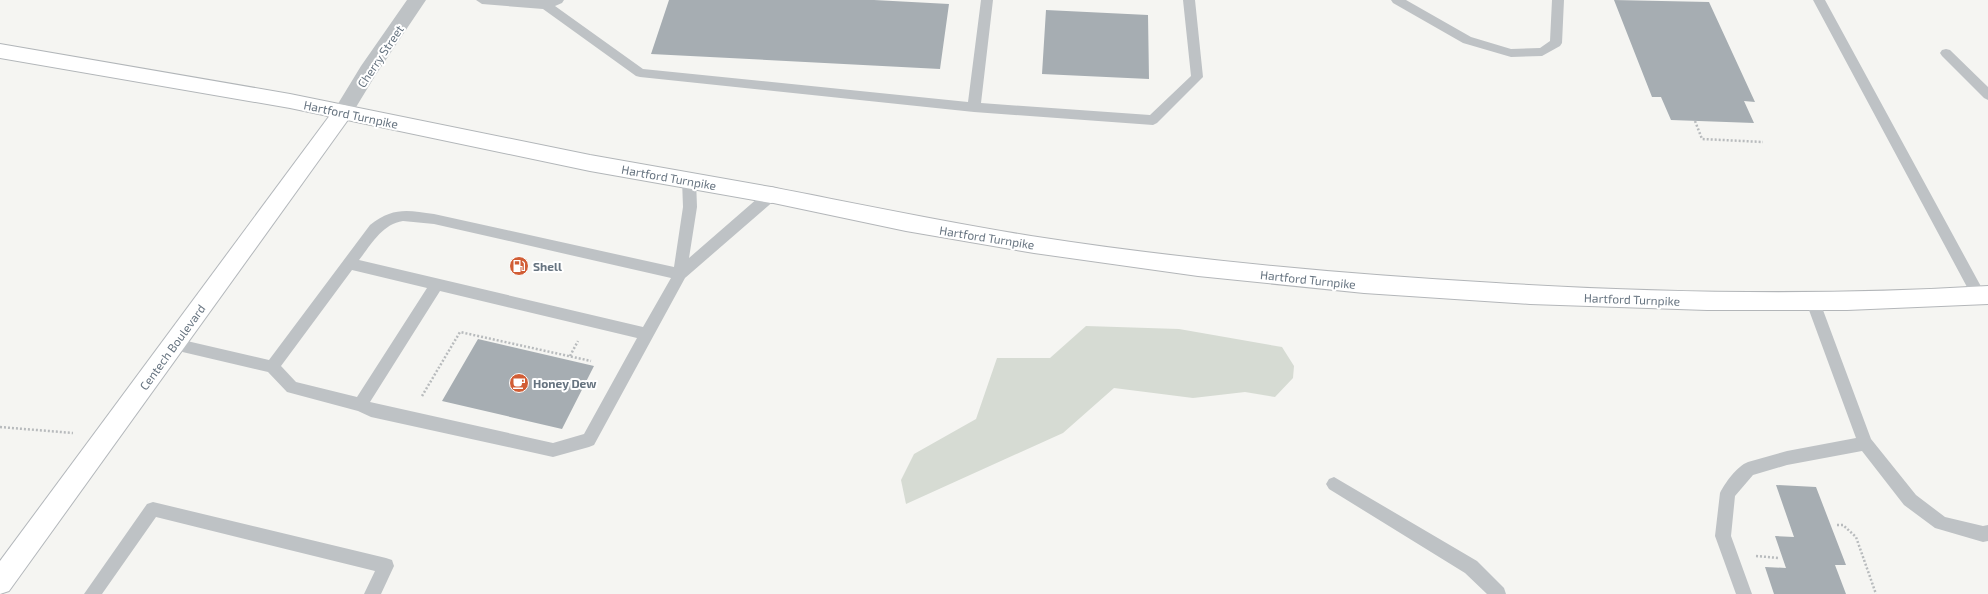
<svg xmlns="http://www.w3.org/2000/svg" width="1988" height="594" viewBox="0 0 1988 594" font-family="'Exo 2',sans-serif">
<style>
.green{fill:#d6dbd3}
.building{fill:#a6adb2}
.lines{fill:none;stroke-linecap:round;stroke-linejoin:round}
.secondary-casing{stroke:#b3b7bb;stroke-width:2}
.primary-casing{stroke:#b2b6b9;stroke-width:2}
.highway-casing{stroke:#b3b6b9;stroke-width:2}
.path{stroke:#b8bbbd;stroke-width:2.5;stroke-dasharray:2 2;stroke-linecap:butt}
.lane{fill:#bec2c5;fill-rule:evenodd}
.street{fill:#bec2c5;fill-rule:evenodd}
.secondary{fill:#fff;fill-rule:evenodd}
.primary{fill:#fff;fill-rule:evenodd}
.highway{fill:#fff;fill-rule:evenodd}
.labels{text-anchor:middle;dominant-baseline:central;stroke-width:4;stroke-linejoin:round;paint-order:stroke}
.street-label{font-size:12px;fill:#677480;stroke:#fff}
.poi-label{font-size:12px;font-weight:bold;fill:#677480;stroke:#fff;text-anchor:start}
</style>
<rect width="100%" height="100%" fill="#f5f5f2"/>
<path class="green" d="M 1086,326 L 1179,329 L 1282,347 L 1294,366 L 1293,378 L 1275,397 L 1245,392 L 1193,398 L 1114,388 L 1063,433 L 906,504 L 901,480 L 914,454 L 976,419 L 997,358 L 1050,358 Z"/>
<path class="building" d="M 669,0 L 874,0 L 949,4 L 940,69 L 651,54 Z
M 1614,0 L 1709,2 L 1755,102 L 1744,101 L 1754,123 L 1671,120 L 1661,97 L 1652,97 Z
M 1046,10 L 1148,15 L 1149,79 L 1042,74 Z
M 478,339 L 594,366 L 562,429 L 442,401 Z
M 1776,485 L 1816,487 L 1846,565 L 1835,565 L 1846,594 L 1774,594 L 1765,567 L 1786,568 L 1775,536 L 1794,537 Z"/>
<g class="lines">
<g class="secondary-casing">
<path id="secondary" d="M 343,105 L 350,107 L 353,112 L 350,117 L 9,591 L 0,594 L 0,561 L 336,107 Z"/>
</g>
<g class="primary-casing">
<path id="primary" d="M 0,44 L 290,94 L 590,155 L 771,187 L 778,189 L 781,195 L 778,201 L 771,203 L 590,171 L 290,108 L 0,58 Z"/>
</g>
<g class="highway-casing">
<path id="highway" d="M 771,187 C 858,204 944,222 1031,236 C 1185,260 1341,274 1496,283 C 1660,293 1824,296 1988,286 L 1988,304 L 1847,310 L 1707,310 L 1530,304 L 1364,293 L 1198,276 L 1034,253 L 906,231 L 764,201 L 761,195 L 764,189 Z"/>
</g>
<path class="path" d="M 1695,121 L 1702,139 L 1763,142
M 570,356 L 578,341
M 422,396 L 460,332 L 591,361
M 0,427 L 73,433
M 1837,525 L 1843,525 L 1856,537 L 1876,594
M 1756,556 L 1779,558"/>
<path class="lane" d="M 476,0 L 564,0 L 562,3 L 555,6 L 643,69 L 968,102 L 981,0 L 993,0 L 981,103 L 1150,115 L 1191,76 L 1183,0 L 1195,0 L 1203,77 L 1157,123 L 1153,125 L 974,112 L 640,77 L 636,76 L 543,9 L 482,4 Z
M 1391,0 L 1406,0 L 1471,37 L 1511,49 L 1540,48 L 1550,41 L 1552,0 L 1564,0 L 1562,43 L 1560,46 L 1542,56 L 1511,57 L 1463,43 L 1393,3 Z
M 1813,0 L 1825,0 L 1984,292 L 1986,296 L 1984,300 L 1979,302 L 1974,300 Z
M 1946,49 L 1950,50 L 1988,87 L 1988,100 L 1984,98 L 1942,56 L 1940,53 L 1942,50 Z
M 689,175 L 694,176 L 696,180 L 697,207 L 689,258 L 766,191 L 771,190 L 776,191 L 778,195 L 776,199 L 685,278 L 594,445 L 589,447 L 553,457 L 371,417 L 358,411 L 287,392 L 268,372 L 174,350 L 169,348 L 167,344 L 169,340 L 174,338 L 269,360 L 370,225 C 393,207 407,210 434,214 L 674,267 L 683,207 L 682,180 L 684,176 ZM 403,221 L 434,224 L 671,278 L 643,327 L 359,260 C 371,245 382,224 403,221 ZM 352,270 L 427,288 L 357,397 L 296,382 L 281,366 ZM 440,291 L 637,338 L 584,434 L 553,443 L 370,402 Z
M 1813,296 L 1818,298 L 1820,302 L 1871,439 L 1916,495 L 1945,517 L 1983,526 L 1988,525 L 1988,541 L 1983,542 L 1935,528 L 1904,505 L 1862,451 L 1787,465 L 1753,475 L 1735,496 L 1731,536 L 1752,594 L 1736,594 L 1715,536 L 1720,493 C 1725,483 1737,466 1748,462 L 1787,451 L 1856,438 L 1806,302 L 1808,298 Z
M 1334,477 L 1477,561 L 1504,588 L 1506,594 L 1487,594 L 1465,573 L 1329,489 L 1326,484 L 1329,479 Z
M 153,502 L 386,558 L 392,560 L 394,566 L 381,594 L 364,594 L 375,571 L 156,517 L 102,594 L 84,594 L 147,504 Z"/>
<path class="street" d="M 407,0 L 426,0 L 375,76 L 350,117 L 343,119 L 336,117 L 333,112 L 336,107 L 361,66 Z"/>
<use href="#secondary" class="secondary"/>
<use href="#primary" class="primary"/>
<use href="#highway" class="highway"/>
</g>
<defs>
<g id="fuel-disc" transform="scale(1)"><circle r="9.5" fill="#d15d35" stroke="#fff"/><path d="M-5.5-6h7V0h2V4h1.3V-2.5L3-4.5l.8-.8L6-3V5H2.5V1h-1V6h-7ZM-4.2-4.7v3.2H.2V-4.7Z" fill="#fff"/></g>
<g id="cafe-disc" transform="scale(1)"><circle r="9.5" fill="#d15d35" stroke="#fff"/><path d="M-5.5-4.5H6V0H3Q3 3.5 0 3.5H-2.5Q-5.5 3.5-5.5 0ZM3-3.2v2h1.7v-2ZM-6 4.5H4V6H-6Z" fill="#fff"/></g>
</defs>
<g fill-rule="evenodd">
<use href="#fuel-disc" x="519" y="266"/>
<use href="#cafe-disc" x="519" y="383"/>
</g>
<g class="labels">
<g class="street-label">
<text transform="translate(380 56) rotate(-56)">Cherry Street</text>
<text transform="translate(351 114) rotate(12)">Hartford Turnpike</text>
<text transform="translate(669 177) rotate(10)">Hartford Turnpike</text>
<text transform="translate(987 237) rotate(9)">Hartford Turnpike</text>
<text transform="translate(1308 279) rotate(6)">Hartford Turnpike</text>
<text transform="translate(1632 299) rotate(2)">Hartford Turnpike</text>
<text transform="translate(172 347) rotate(-54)">Centech Boulevard</text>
</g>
<g class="poi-label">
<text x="533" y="266">Shell</text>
<text x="533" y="383">Honey Dew</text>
</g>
</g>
</svg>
